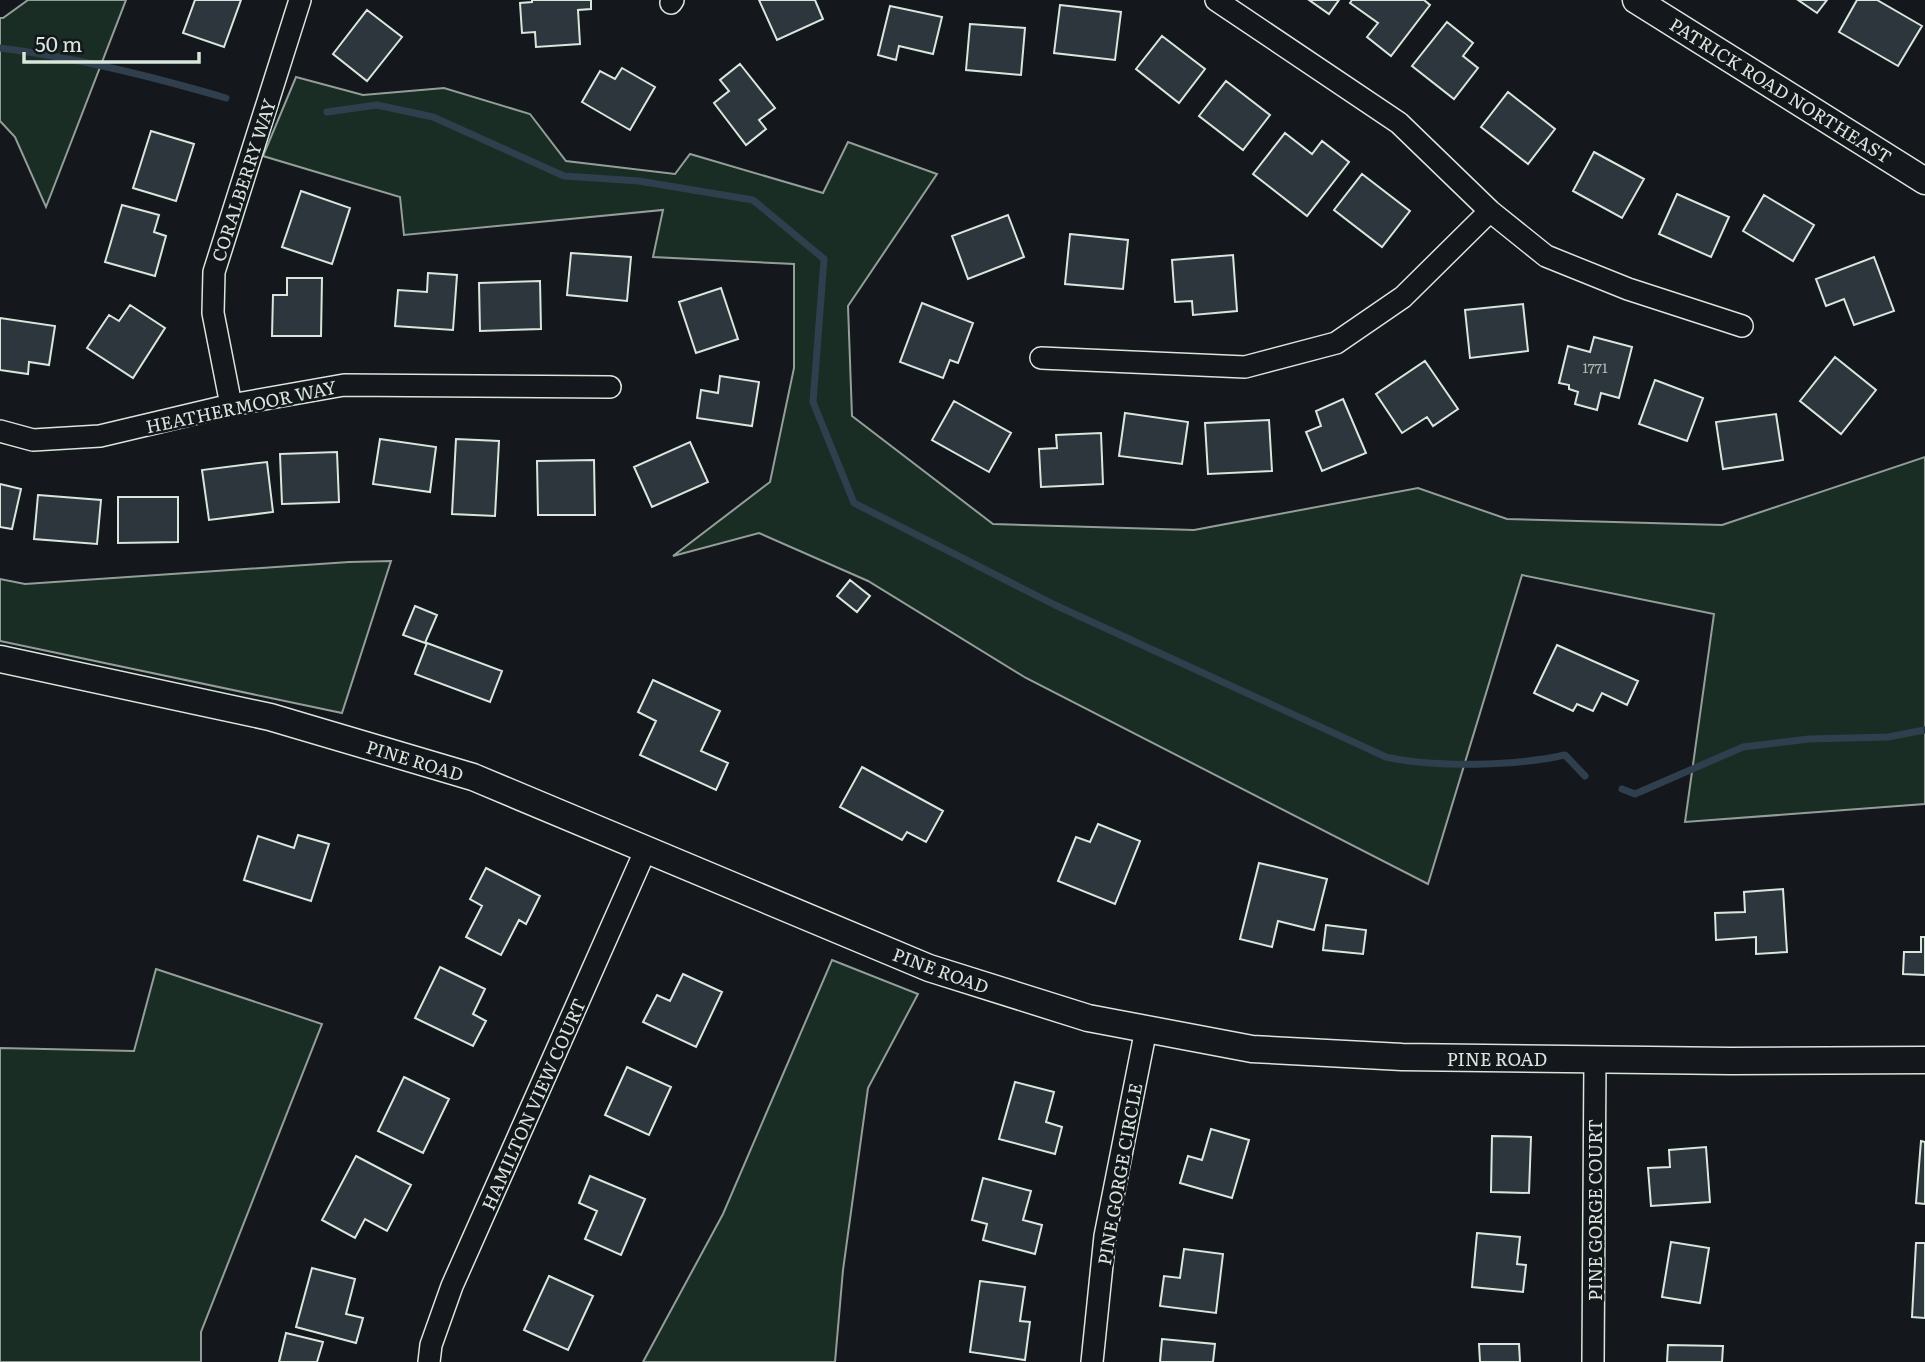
<svg xmlns="http://www.w3.org/2000/svg" width="1925" height="1362" viewBox="0 0 1925 1362" font-family="Literata,serif">
<style>
.green{fill:#1a2d24;stroke:#939e99;stroke-width:2}
.lines{fill:none;stroke-linecap:round;stroke-linejoin:round}
.stream{stroke:#2f3f4d;stroke-width:7}
.building{fill:#2c363c;stroke:#d8e6dc;stroke-width:2}
.minor-casing{stroke:#d8e6dc;stroke-width:24}
.tertiary-casing{stroke:#d8e6dc;stroke-width:29}
.minor{stroke:#14181c;stroke-width:21}
.tertiary{stroke:#14181c;stroke-width:26}
.labels{text-anchor:middle;dominant-baseline:central;stroke-width:5;stroke-linejoin:round;paint-order:stroke}
.number-label{font-size:14px;fill:#adbab4}
.street-label{font-size:18px;fill:#d8e6dc;stroke:#14181c}
</style>
<rect width="100%" height="100%" fill="#14181c"/>
<path class="green" d="M 28,0 L 126,0 L 46,207 L 15,137 L 0,121 L 0,18 L 3,18 Z
M 296,77 L 363,95 L 444,88 L 530,114 L 566,161 L 675,174 L 690,154 L 823,193 L 848,142 L 937,174 L 848,306 L 852,416 L 993,524 L 1194,530 L 1418,488 L 1507,519 L 1722,525 L 1925,457 L 1925,804 L 1685,822 L 1714,614 L 1522,575 L 1428,884 L 1026,678 L 868,581 L 759,533 L 673,556 L 770,482 L 794,368 L 794,264 L 653,257 L 663,210 L 404,235 L 400,197 L 263,156 Z
M 391,561 L 342,713 L 0,641 L 0,579 L 25,584 L 349,562 Z
M 832,960 L 918,994 L 868,1088 L 843,1270 L 835,1362 L 643,1362 L 723,1214 Z
M 156,969 L 322,1024 L 201,1332 L 201,1362 L 0,1362 L 0,1048 L 134,1051 Z"/>
<g class="lines">
<path class="stream" d="M 0,48 C 78,58 150,76 226,98
M 327,112 L 377,105 L 433,117 L 564,176 L 639,181 L 753,200 L 824,259 L 813,402 L 854,503 L 1055,605 L 1386,757 C 1436,768 1515,766 1565,755 L 1585,776
M 1622,789 L 1635,794 L 1743,747 L 1809,739 L 1888,737 L 1925,730"/>
</g>
<path class="building" d="M 195,0 L 241,0 L 224,47 L 183,33 Z
M 532,0 L 591,0 L 591,9 L 578,10 L 580,44 L 536,47 L 535,32 L 522,33 L 520,3 L 532,2 Z
M 759,0 L 815,0 L 823,19 L 777,40 Z
M 1309,0 L 1339,0 L 1329,14 Z
M 1352,0 L 1424,0 L 1430,5 L 1391,56 L 1367,37 L 1378,23 L 1350,3 Z
M 1798,0 L 1827,0 L 1817,13 Z
M 1857,0 L 1877,0 L 1922,26 L 1898,66 L 1839,32 Z
M 1060,5 L 1121,12 L 1115,60 L 1054,53 Z
M 890,6 L 942,17 L 933,54 L 899,46 L 896,60 L 878,55 Z
M 367,10 L 402,37 L 367,81 L 333,54 Z
M 1447,22 L 1473,43 L 1463,56 L 1478,68 L 1454,99 L 1412,66 Z
M 970,24 L 1025,28 L 1021,75 L 966,70 Z
M 1162,36 L 1205,69 L 1179,103 L 1136,69 Z
M 740,64 L 775,108 L 759,120 L 766,129 L 746,145 L 714,103 L 729,91 L 720,80 Z
M 622,68 L 655,87 L 630,130 L 582,102 L 600,71 L 615,79 Z
M 1226,81 L 1270,115 L 1243,150 L 1199,116 Z
M 1508,92 L 1555,129 L 1528,164 L 1481,127 Z
M 151,131 L 194,144 L 176,201 L 133,188 Z
M 1285,133 L 1312,154 L 1322,141 L 1349,162 L 1307,216 L 1253,174 Z
M 1594,152 L 1644,179 L 1622,218 L 1573,191 Z
M 1362,174 L 1410,211 L 1382,247 L 1334,210 Z
M 301,191 L 350,208 L 332,264 L 282,247 Z
M 1677,194 L 1729,217 L 1711,257 L 1659,234 Z
M 1764,195 L 1814,225 L 1793,261 L 1743,231 Z
M 122,205 L 159,215 L 154,232 L 166,236 L 155,276 L 105,262 Z
M 1008,215 L 1024,257 L 968,279 L 952,236 Z
M 1070,234 L 1128,240 L 1123,289 L 1065,284 Z
M 571,253 L 631,257 L 627,301 L 567,295 Z
M 1233,255 L 1237,311 L 1193,315 L 1192,301 L 1175,302 L 1172,260 Z
M 1874,257 L 1894,311 L 1854,325 L 1844,299 L 1826,306 L 1816,279 Z
M 428,273 L 457,275 L 453,330 L 395,326 L 398,290 L 427,292 Z
M 287,278 L 322,278 L 321,336 L 272,336 L 273,295 L 287,295 Z
M 540,281 L 541,329 L 480,331 L 479,283 Z
M 721,288 L 738,339 L 696,353 L 679,302 Z
M 922,303 L 973,323 L 958,363 L 950,360 L 943,378 L 900,362 Z
M 1523,304 L 1528,351 L 1470,358 L 1465,310 Z
M 130,305 L 165,328 L 133,378 L 87,348 L 109,315 L 119,321 Z
M 0,318 L 55,326 L 49,365 L 29,362 L 28,374 L 0,370 Z
M 1594,337 L 1632,347 L 1619,398 L 1601,393 L 1597,410 L 1575,404 L 1578,392 L 1569,389 L 1569,385 L 1559,383 L 1568,346 L 1590,352 Z
M 1835,357 L 1876,390 L 1841,434 L 1800,401 Z
M 1425,361 L 1458,409 L 1433,426 L 1427,417 L 1402,433 L 1376,394 Z
M 720,376 L 759,382 L 752,426 L 697,418 L 701,390 L 718,393 Z
M 1655,380 L 1703,398 L 1687,441 L 1639,424 Z
M 1343,399 L 1366,453 L 1322,471 L 1306,432 L 1321,426 L 1316,411 Z
M 954,401 L 1011,433 L 989,472 L 932,440 Z
M 1125,413 L 1188,422 L 1182,464 L 1119,456 Z
M 1776,414 L 1783,460 L 1723,469 L 1716,422 Z
M 1269,420 L 1272,471 L 1208,474 L 1205,423 Z
M 1101,433 L 1103,484 L 1041,487 L 1039,449 L 1057,448 L 1056,435 Z
M 380,439 L 436,447 L 430,492 L 373,484 Z
M 456,439 L 499,441 L 495,516 L 452,514 Z
M 690,442 L 708,482 L 652,507 L 634,467 Z
M 337,452 L 339,502 L 282,504 L 280,454 Z
M 594,460 L 595,515 L 538,515 L 537,461 Z
M 267,462 L 273,512 L 209,520 L 202,470 Z
M 0,484 L 21,489 L 12,529 L 0,527 Z
M 38,495 L 101,500 L 97,544 L 34,539 Z
M 118,497 L 178,497 L 178,542 L 118,543 Z
M 850,580 L 870,596 L 857,612 L 837,596 Z
M 415,606 L 437,615 L 425,643 L 403,635 Z
M 427,643 L 502,671 L 490,702 L 415,674 Z
M 1557,645 L 1638,681 L 1627,705 L 1602,693 L 1593,711 L 1577,704 L 1573,711 L 1534,693 Z
M 653,680 L 720,711 L 701,751 L 728,763 L 716,790 L 640,755 L 656,721 L 638,712 Z
M 862,767 L 943,811 L 926,842 L 907,832 L 902,840 L 840,807 Z
M 1098,824 L 1140,841 L 1115,904 L 1058,881 L 1076,837 L 1090,842 Z
M 298,835 L 329,844 L 311,901 L 244,880 L 258,836 L 294,848 Z
M 1259,863 L 1327,879 L 1314,930 L 1278,921 L 1272,947 L 1240,939 Z
M 486,868 L 540,896 L 526,924 L 519,920 L 501,955 L 466,937 L 482,906 L 470,899 Z
M 1783,889 L 1787,952 L 1756,954 L 1756,937 L 1716,940 L 1715,913 L 1745,912 L 1744,892 Z
M 1326,925 L 1366,930 L 1363,954 L 1323,950 Z
M 1921,937 L 1925,937 L 1925,975 L 1903,974 L 1904,952 L 1921,952 Z
M 440,967 L 485,989 L 473,1014 L 486,1021 L 473,1046 L 415,1018 Z
M 683,974 L 722,992 L 696,1047 L 643,1022 L 657,995 L 670,1001 Z
M 627,1067 L 671,1087 L 649,1135 L 605,1115 Z
M 404,1077 L 449,1099 L 423,1153 L 378,1131 Z
M 1015,1082 L 1054,1092 L 1046,1122 L 1062,1127 L 1055,1154 L 999,1139 Z
M 1211,1129 L 1249,1140 L 1232,1198 L 1180,1183 L 1188,1156 L 1202,1160 Z
M 1492,1136 L 1531,1137 L 1529,1193 L 1491,1192 Z
M 1921,1141 L 1925,1142 L 1925,1204 L 1916,1203 Z
M 1706,1147 L 1710,1202 L 1651,1206 L 1648,1168 L 1670,1167 L 1669,1150 Z
M 356,1156 L 411,1185 L 387,1231 L 365,1219 L 355,1238 L 322,1220 Z
M 590,1176 L 645,1199 L 621,1255 L 585,1239 L 597,1211 L 579,1203 Z
M 983,1178 L 1031,1191 L 1023,1220 L 1042,1225 L 1035,1254 L 983,1240 L 987,1224 L 972,1220 Z
M 1477,1233 L 1520,1237 L 1517,1264 L 1526,1265 L 1523,1292 L 1472,1287 Z
M 1671,1242 L 1709,1248 L 1700,1303 L 1662,1297 Z
M 1916,1243 L 1925,1243 L 1925,1318 L 1912,1317 Z
M 1184,1249 L 1223,1254 L 1216,1313 L 1160,1306 L 1164,1276 L 1180,1278 Z
M 312,1268 L 355,1279 L 346,1314 L 363,1318 L 356,1343 L 296,1327 Z
M 549,1276 L 593,1296 L 568,1350 L 524,1330 Z
M 980,1281 L 1025,1287 L 1020,1321 L 1030,1322 L 1025,1360 L 970,1352 Z
M 286,1333 L 323,1342 L 317,1362 L 279,1362 Z
M 1162,1339 L 1215,1344 L 1213,1362 L 1160,1362 Z
M 1479,1344 L 1519,1344 L 1520,1362 L 1480,1362 Z
M 1668,1345 L 1723,1346 L 1722,1362 L 1667,1362 Z"/>
<g class="lines">
<g class="minor-casing">
<path id="minor" d="M 1216,0 L 1399,123 L 1490,211 L 1546,256 L 1628,289 L 1742,326
M 671,3 L 673,0
M 1041,358 L 1245,367 L 1336,343 L 1403,297 L 1490,211
M 231,405 L 213,313 L 214,272 L 300,0
M 0,431 L 33,440 L 100,436 L 231,405 L 344,385 L 610,387
M 429,1362 L 431,1345 L 452,1286 L 646,849
M 1092,1362 L 1105,1236 L 1146,1029
M 1593,1362 L 1595,1058"/>
</g>
<g class="tertiary-casing">
<path id="tertiary" d="M 1636,0 L 1925,181
M 0,659 L 270,717 L 473,777 L 929,968 L 1088,1018 L 1252,1049 L 1402,1057 L 1731,1061 L 1925,1060"/>
</g>
<use href="#minor" class="minor"/>
<use href="#tertiary" class="tertiary"/>
</g>
<g class="labels">
<g class="number-label">
<text x="1595" y="367">1771</text>
</g>
<g class="street-label">
<text transform="translate(1781 90) rotate(32)">PATRICK ROAD NORTHEAST</text>
<text transform="translate(243 180) rotate(-72)">CORALBERRY WAY</text>
<text transform="translate(241 406) rotate(-12)">HEATHERMOOR WAY</text>
<text transform="translate(415 760) rotate(17)">PINE ROAD</text>
<text transform="translate(941 970) rotate(20)">PINE ROAD</text>
<text x="1497" y="1058">PINE ROAD</text>
<text transform="translate(533 1104) rotate(-66)">HAMILTON VIEW COURT</text>
<text transform="translate(1119 1174) rotate(-80)">PINE GORGE CIRCLE</text>
<text transform="translate(1594 1210) rotate(-90)">PINE GORGE COURT</text>
</g>
</g>
<path d="M24 52v10h175v-10" fill="none" stroke="#d8e6dc" stroke-width="3.5"/>
<text x="35" y="52" font-size="21" fill="#d8e6dc" stroke="#14181c" stroke-width="5" paint-order="stroke">50 m</text>
</svg>
